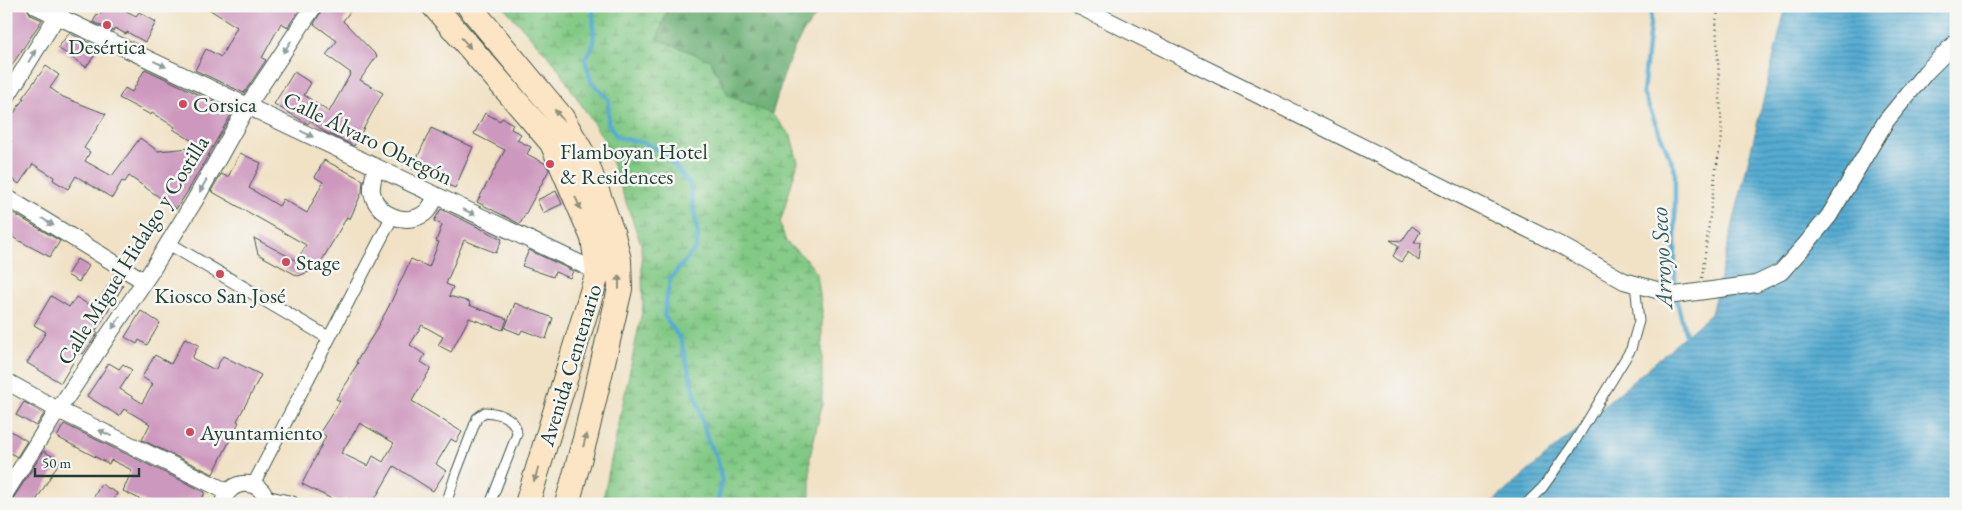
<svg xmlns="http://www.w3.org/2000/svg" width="1962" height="510" viewBox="0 0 1962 510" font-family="'EB Garamond',serif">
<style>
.forest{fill:url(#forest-firs);stroke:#447553}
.wetland{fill:url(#wetland-marsh);stroke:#50835c}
.water{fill:url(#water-rules);stroke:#3a7482}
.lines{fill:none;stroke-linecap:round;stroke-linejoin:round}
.stream{stroke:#55abd1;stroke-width:4.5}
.building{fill:#cd98be;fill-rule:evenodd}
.service-casing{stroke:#3e564a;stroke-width:11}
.pedestrian-casing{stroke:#3e564a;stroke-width:14}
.minor-casing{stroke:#3e564a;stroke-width:18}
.secondary-casing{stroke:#3e564a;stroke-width:26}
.path{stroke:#3e564a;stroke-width:2.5;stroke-dasharray:1 4;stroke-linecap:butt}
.service{stroke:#fff;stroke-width:9}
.pedestrian{stroke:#fff;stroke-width:12}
.minor{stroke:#fff;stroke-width:16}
.secondary{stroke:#fce5c4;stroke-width:24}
.oneway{fill:#8e917c}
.oneway2{fill:#8f9e9a}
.poi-dot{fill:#d1495b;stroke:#f6f6f2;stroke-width:2}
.labels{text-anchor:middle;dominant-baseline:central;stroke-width:5;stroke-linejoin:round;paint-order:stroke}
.poi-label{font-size:22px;fill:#1f3d34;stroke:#f6f6f2;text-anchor:start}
.street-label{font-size:22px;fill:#1f3d34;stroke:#f6f6f2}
.water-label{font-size:24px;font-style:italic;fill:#2f5e63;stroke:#f6f6f2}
</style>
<defs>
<pattern id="forest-firs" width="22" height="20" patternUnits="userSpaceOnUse" patternTransform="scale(1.25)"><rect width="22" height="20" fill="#69ad72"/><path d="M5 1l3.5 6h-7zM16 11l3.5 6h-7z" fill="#568e5e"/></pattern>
<pattern id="wetland-marsh" width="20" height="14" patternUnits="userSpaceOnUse" patternTransform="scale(1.25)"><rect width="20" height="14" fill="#82c985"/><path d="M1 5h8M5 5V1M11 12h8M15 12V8" fill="none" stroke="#6aa46e"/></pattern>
<pattern id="water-rules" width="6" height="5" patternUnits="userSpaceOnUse" patternTransform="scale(1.25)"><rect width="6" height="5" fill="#55abd1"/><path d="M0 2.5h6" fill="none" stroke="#468caa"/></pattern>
</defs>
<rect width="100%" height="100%" fill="#f6f6f2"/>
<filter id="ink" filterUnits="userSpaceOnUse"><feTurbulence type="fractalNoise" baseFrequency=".02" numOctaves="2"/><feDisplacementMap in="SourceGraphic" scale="10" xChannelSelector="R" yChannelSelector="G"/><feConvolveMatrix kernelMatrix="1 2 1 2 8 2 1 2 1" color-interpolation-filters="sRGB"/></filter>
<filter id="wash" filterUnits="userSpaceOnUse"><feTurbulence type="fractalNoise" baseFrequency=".0096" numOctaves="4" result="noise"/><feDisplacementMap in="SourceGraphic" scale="20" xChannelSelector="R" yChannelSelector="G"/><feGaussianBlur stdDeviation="1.12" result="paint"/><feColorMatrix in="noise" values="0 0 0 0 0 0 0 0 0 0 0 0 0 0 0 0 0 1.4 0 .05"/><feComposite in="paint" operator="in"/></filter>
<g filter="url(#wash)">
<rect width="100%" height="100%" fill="#f1e2c6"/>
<path class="forest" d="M 669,6 L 826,6 C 792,37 785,72 772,114 L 728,95 L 710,60 L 657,39 Z"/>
<path class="wetland" d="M 503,6 L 669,6 L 657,39 L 710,60 L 728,95 L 772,114 L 791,136 L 798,162 L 780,223 L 786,242 L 805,258 L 817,273 L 822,310 L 822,405 L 810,456 L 810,504 L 602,504 L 643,307 L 641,244 L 603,138 L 555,64 Z"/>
<path class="water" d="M 1786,6 L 1956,6 L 1956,504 L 1490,504 L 1711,314 Z"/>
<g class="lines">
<path class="stream" d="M 593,6 L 594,44 L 585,59 L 591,81 L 609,100 L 608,123 L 617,137 L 645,143 L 659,151 L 676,167 L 690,185 L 698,236 L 696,248 L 670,279 L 664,315 L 680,339 L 708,441 L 717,458 L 722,482 L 717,504
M 1652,6 L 1643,93 L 1675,170 L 1675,291
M 1676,298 L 1687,339"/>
</g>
<g id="blocks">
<path class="building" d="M 6,6 L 26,6 L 31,15 L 42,20 L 6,74 Z
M 105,6 L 117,6 L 136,16 L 139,12 L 156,22 L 145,42 L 127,32 L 126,34 L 115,28 L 113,31 L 93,22 L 97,14 L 100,15 Z
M 204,6 L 302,6 L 288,27 L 281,23 L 262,58 L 266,60 L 244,93 L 195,70 L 206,49 L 221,57 L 237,27 Z
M 324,6 L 354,6 L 343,21 L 377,56 L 360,80 L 383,93 L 354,146 L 323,131 L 311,120 L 308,124 L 274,104 L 294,72 L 311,83 L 304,95 L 329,112 L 351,73 L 326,55 L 337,41 L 314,24 Z
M 69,33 L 100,48 L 86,67 L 58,48 Z
M 46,66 L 59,75 L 50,88 L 63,97 L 106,114 L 84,148 L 90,152 L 85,161 L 112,176 L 140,138 L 158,151 L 202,147 L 173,129 L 175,127 L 152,113 L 151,115 L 119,98 L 125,88 L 132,92 L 145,69 L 233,111 L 188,191 L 176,209 L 129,176 L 125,182 L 122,181 L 112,198 L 76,176 L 68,189 L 53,180 L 54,177 L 33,164 L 19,184 L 6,174 L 6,149 L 12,141 L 6,137 L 6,125 L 24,98 L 22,98 Z
M 485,113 L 500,121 L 502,118 L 513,124 L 511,129 L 521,134 L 517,140 L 531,147 L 527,154 L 546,164 L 549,170 L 520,224 L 477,202 L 505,150 L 474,134 Z
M 431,128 L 473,147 L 455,188 L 412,169 Z
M 240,153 L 261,163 L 249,188 L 279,206 L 283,199 L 307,213 L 323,182 L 315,177 L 324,160 L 363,180 L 362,192 L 350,219 L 347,217 L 317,269 L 298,276 L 258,254 L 254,238 L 297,261 L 306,245 L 211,191 L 221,174 L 228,177 Z
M 556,191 L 562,204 L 543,213 L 537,200 Z
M 6,209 L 60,241 L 50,257 L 12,237 L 13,235 L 6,231 Z
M 441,209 L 502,239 L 496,253 L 464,240 L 446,284 L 453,287 L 449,296 L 470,302 L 469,305 L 507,319 L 503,330 L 469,318 L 451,352 L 438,345 L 443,337 L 422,325 L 410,345 L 425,355 L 421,362 L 431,368 L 412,401 L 462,432 L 456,442 L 451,439 L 436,464 L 446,471 L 433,491 L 394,466 L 372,504 L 357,504 L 344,499 L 342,504 L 302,484 L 326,436 L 320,432 L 340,401 L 336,399 L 350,378 L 349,377 L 358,363 L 356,362 L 380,324 L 379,324 L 389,306 L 411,259 L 429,267 L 439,242 L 436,241 L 442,225 L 434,221 ZM 360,423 L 394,443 L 383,462 L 373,456 L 368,466 L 341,453 Z
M 1412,226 L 1420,232 L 1414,243 L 1421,243 L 1419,261 L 1408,252 L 1401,262 L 1393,256 L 1399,246 L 1390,240 L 1402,241 Z
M 529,250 L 573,271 L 570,278 L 555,272 L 553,277 L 522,266 Z
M 77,259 L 89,266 L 79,282 L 67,275 Z
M 112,279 L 123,286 L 95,332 L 98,333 L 83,354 L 79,352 L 61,383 L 27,363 L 46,332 L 34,325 L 51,296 L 69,307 L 76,297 L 94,308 Z
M 515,303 L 553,318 L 546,339 L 522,330 L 520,334 L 505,328 Z
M 141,311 L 160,323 L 147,345 L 139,340 L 137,344 L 125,337 Z
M 185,338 L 199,345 L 192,358 L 215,370 L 223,356 L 261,375 L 237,421 L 239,422 L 213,474 L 142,440 L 150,424 L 124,409 L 119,416 L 87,396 L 109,363 L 119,369 L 123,364 L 132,370 L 120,389 L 142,403 L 153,384 L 142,377 L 155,355 L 171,364 Z
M 24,402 L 44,414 L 36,426 L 16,415 Z
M 64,424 L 205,492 L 200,504 L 150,504 L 123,491 L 132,470 L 111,460 L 109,464 L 57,437 Z
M 6,428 L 27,441 L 17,457 L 6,450 Z
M 44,451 L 60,461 L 34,504 L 8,504 L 14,497 Z
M 101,484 L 117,493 L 112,504 L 90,504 Z"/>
</g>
</g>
<g filter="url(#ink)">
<use href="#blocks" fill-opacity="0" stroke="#3e564a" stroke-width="1"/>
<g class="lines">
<g class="service-casing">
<path id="service" d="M 446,504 L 456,473 L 477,418 L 485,412 C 498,413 516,417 517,434 L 490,504
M 1526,504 L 1543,487 L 1574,443 L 1631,349 L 1639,321 L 1635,284"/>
</g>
<g class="pedestrian-casing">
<path id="pedestrian" d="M 168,243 L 329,338
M 253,485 L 392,217"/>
</g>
<g class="minor-casing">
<path id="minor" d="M 36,6 L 598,272
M 1079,6 L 1562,246 L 1624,281 L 1675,295 L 1756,284 L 1781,272 L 1806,244 L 1829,216 L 1886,121 L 1926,72 L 1956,42
M 6,98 L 63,6
M 376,168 C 374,175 371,184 372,192 C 376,215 406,227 425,213 C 430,209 433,202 436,197
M 6,197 L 144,281
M 6,381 L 58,410 L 228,492
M 6,492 L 58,410 L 150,273 L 195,200 L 248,105 L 314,6
M 267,499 L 291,504
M 223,504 C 227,477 264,477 267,504"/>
</g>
<g class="secondary-casing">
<path id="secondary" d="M 434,6 L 552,143 L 593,238 L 598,272 L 527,504
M 469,6 L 562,118 L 584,156 L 613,235 L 619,260 L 620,289 L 585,439 L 567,504"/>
</g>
<path class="path" d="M 1702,278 L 1716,169 L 1722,137 L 1716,21 L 1719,6"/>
<use href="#service" class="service"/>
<use href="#pedestrian" class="pedestrian"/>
<use href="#minor" class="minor"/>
<use href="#secondary" class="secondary"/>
</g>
<defs><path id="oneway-solid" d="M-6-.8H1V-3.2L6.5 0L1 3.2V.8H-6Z" transform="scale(1.25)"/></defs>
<g class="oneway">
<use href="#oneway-solid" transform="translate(466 43) rotate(49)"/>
<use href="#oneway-solid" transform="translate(559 115) rotate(-129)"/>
<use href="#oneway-solid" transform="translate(578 203) rotate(66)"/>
<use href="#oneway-solid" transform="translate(619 282) rotate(-90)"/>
<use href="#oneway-solid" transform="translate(585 440) rotate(-75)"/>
<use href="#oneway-solid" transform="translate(536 475) rotate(107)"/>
</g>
<g class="oneway2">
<use href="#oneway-solid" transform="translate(287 47) rotate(124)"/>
<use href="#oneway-solid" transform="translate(32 56) rotate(-59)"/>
<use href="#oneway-solid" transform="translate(160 64) rotate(25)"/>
<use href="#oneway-solid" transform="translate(307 134) rotate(26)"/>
<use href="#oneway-solid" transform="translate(203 186) rotate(119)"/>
<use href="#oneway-solid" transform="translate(469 212) rotate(25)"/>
<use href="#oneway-solid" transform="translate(48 222) rotate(32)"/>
<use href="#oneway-solid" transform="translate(116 323) rotate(124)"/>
<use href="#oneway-solid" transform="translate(105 433) rotate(-154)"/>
</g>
</g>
<g class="poi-dot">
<circle cx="107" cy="25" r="5"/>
<circle cx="183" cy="104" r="5"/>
<circle cx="550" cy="164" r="5"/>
<circle cx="286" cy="262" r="5"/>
<circle cx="220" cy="274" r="5"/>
<circle cx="190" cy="432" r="5"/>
</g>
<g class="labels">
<g class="poi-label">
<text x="107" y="46" text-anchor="middle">Desértica</text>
<text x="193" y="104">Corsica</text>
<text x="560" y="151">Flamboyan Hotel<tspan x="560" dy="25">&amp; Residences</tspan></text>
<text x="296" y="262">Stage</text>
<text x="220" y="295" text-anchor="middle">Kiosco San José</text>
<text x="200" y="432">Ayuntamiento</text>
</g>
<g class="street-label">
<text transform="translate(368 138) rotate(26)">Calle Álvaro Obregón</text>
<text transform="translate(133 250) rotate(-58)">Calle Miguel Hidalgo y Costilla</text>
<text transform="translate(570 365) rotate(-73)">Avenida Centenario</text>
</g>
<g class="water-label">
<text transform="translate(1661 258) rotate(-93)">Arroyo Seco</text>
</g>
</g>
<rect width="1962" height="510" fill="none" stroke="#f6f6f2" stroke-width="25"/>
<path d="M35 468v8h104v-8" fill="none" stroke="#1f3d34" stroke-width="2.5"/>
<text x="42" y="468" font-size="15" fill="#1f3d34" stroke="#f6f6f2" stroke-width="4" paint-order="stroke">50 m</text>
</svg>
